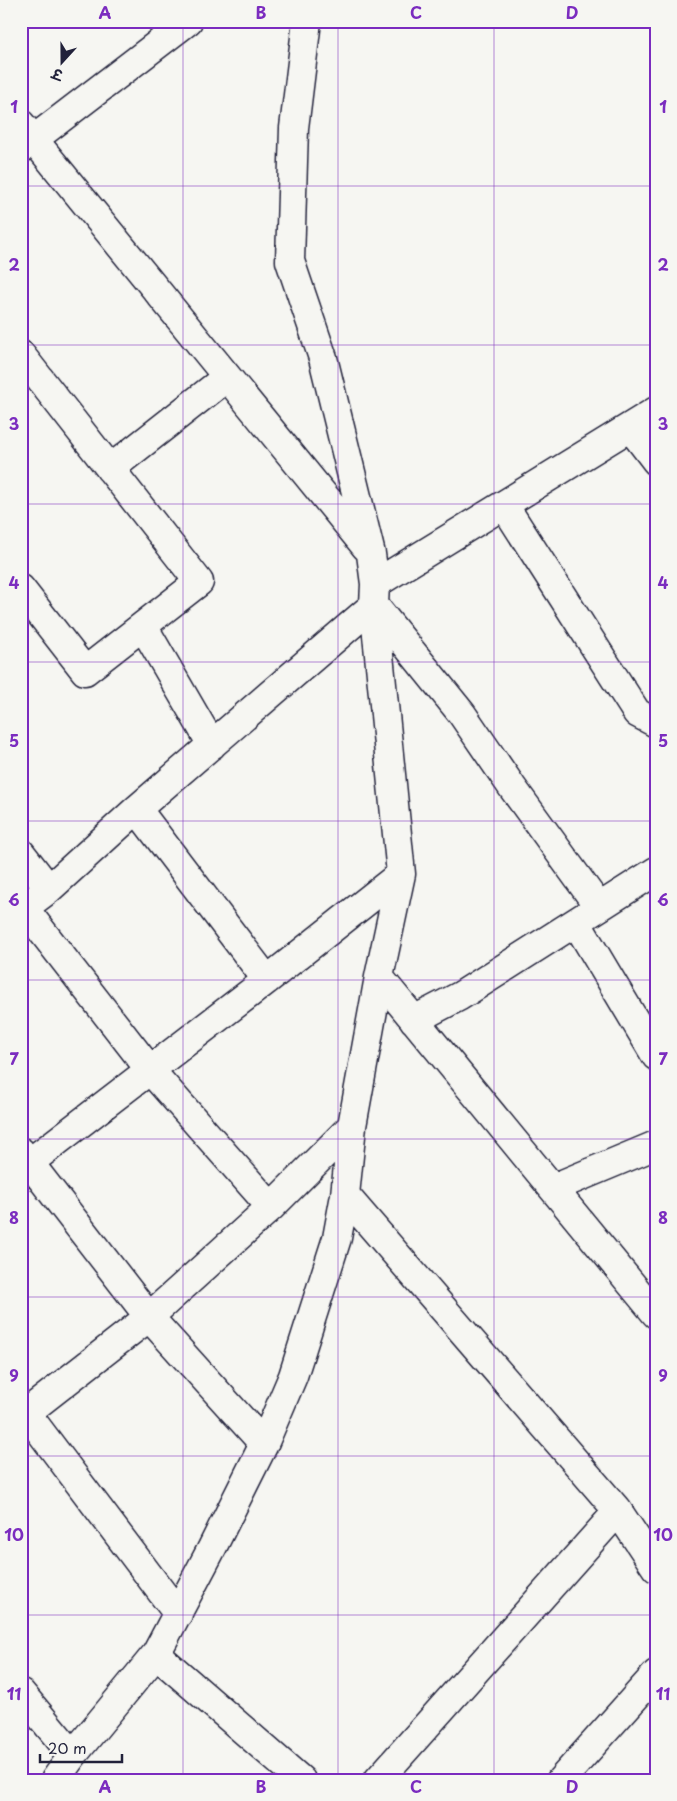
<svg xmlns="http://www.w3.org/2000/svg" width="677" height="1801" viewBox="0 0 677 1801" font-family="'Playpen Sans','Playpen Sans Deva',sans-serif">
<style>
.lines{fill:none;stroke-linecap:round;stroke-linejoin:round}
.minor-casing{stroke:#22223b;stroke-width:31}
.minor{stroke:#f6f6f2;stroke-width:28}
.grid{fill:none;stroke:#7b2cbf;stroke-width:1;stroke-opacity:0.55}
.neatline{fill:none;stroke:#7b2cbf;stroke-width:2}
.grid-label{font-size:16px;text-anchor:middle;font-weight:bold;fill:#7b2cbf}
</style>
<rect width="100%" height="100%" fill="#f6f6f2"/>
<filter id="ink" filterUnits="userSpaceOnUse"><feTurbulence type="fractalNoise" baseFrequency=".02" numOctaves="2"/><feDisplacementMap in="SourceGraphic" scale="10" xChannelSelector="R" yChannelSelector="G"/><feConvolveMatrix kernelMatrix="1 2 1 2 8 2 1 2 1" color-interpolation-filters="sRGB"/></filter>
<g filter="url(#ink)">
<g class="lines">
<g class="minor-casing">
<path id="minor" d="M 21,124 L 366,547
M 21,149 L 188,21
M 21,355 L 199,582 L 85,671 L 21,589
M 630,427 L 656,461
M 110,469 L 227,377
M 504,505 L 637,713 L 656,723
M 375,584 L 656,411
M 143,626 L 212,745
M 137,809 L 267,980
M 21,853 L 49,889
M 24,908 L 150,1070 L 271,1207
M 21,910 L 49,889 L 137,809 L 374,605 L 462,714 L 512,787 L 599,907
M 576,922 L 656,1056
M 379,977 L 656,1314
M 414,1020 L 460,996 L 656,871
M 21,1152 L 149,1317 L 264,1444
M 21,1169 L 267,980 L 401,874
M 553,1188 L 656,1145
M 345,1195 L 618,1511 L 656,1568
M 21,1406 L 178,1614
M 21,1417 L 149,1317 L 271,1207 L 352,1126
M 156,1654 L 301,1780
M 21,1693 L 73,1755
M 55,1780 L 73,1755 L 156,1654 L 212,1548 L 264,1444 L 293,1376 L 337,1238 L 345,1195 L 352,1126 L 379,977 L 401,874 L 374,605 L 375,584 L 371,554 L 323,358 L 290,261 L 294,128 L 307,21
M 378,1780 L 618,1511
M 561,1780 L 656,1674"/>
</g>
<use href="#minor" class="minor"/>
</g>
</g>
<path class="grid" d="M 183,21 L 183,1780M 338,21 L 338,1780M 494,21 L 494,1780M 21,186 L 656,186M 21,345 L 656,345M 21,504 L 656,504M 21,662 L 656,662M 21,821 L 656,821M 21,980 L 656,980M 21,1139 L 656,1139M 21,1297 L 656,1297M 21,1456 L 656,1456M 21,1615 L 656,1615"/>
<rect width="677" height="1801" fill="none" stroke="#f6f6f2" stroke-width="55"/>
<g transform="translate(62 62) rotate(201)" stroke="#f6f6f2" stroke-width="4" paint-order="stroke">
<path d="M0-4L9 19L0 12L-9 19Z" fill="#22223b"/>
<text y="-8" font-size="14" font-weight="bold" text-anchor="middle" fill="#22223b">उ</text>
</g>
<path d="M40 1754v8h82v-8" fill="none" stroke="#22223b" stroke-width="2.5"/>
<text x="48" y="1754" font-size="15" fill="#22223b" stroke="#f6f6f2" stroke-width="4" paint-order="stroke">20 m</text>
<rect x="28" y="28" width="622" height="1746" class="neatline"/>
<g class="grid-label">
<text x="105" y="19">A</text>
<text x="261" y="19">B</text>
<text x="416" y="19">C</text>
<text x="572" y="19">D</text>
<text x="14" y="113">1</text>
<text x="663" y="113">1</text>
<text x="14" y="271">2</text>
<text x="663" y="271">2</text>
<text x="14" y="430">3</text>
<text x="663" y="430">3</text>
<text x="14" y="589">4</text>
<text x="663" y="589">4</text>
<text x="14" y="747">5</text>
<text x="663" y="747">5</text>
<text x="14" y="906">6</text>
<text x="663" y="906">6</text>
<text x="14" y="1065">7</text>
<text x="663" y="1065">7</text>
<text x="14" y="1224">8</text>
<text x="663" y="1224">8</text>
<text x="14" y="1382">9</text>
<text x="663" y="1382">9</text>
<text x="14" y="1541">10</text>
<text x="663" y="1541">10</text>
<text x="14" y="1700">11</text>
<text x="663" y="1700">11</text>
<text x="105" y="1793">A</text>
<text x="261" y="1793">B</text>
<text x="416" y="1793">C</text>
<text x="572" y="1793">D</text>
</g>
</svg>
